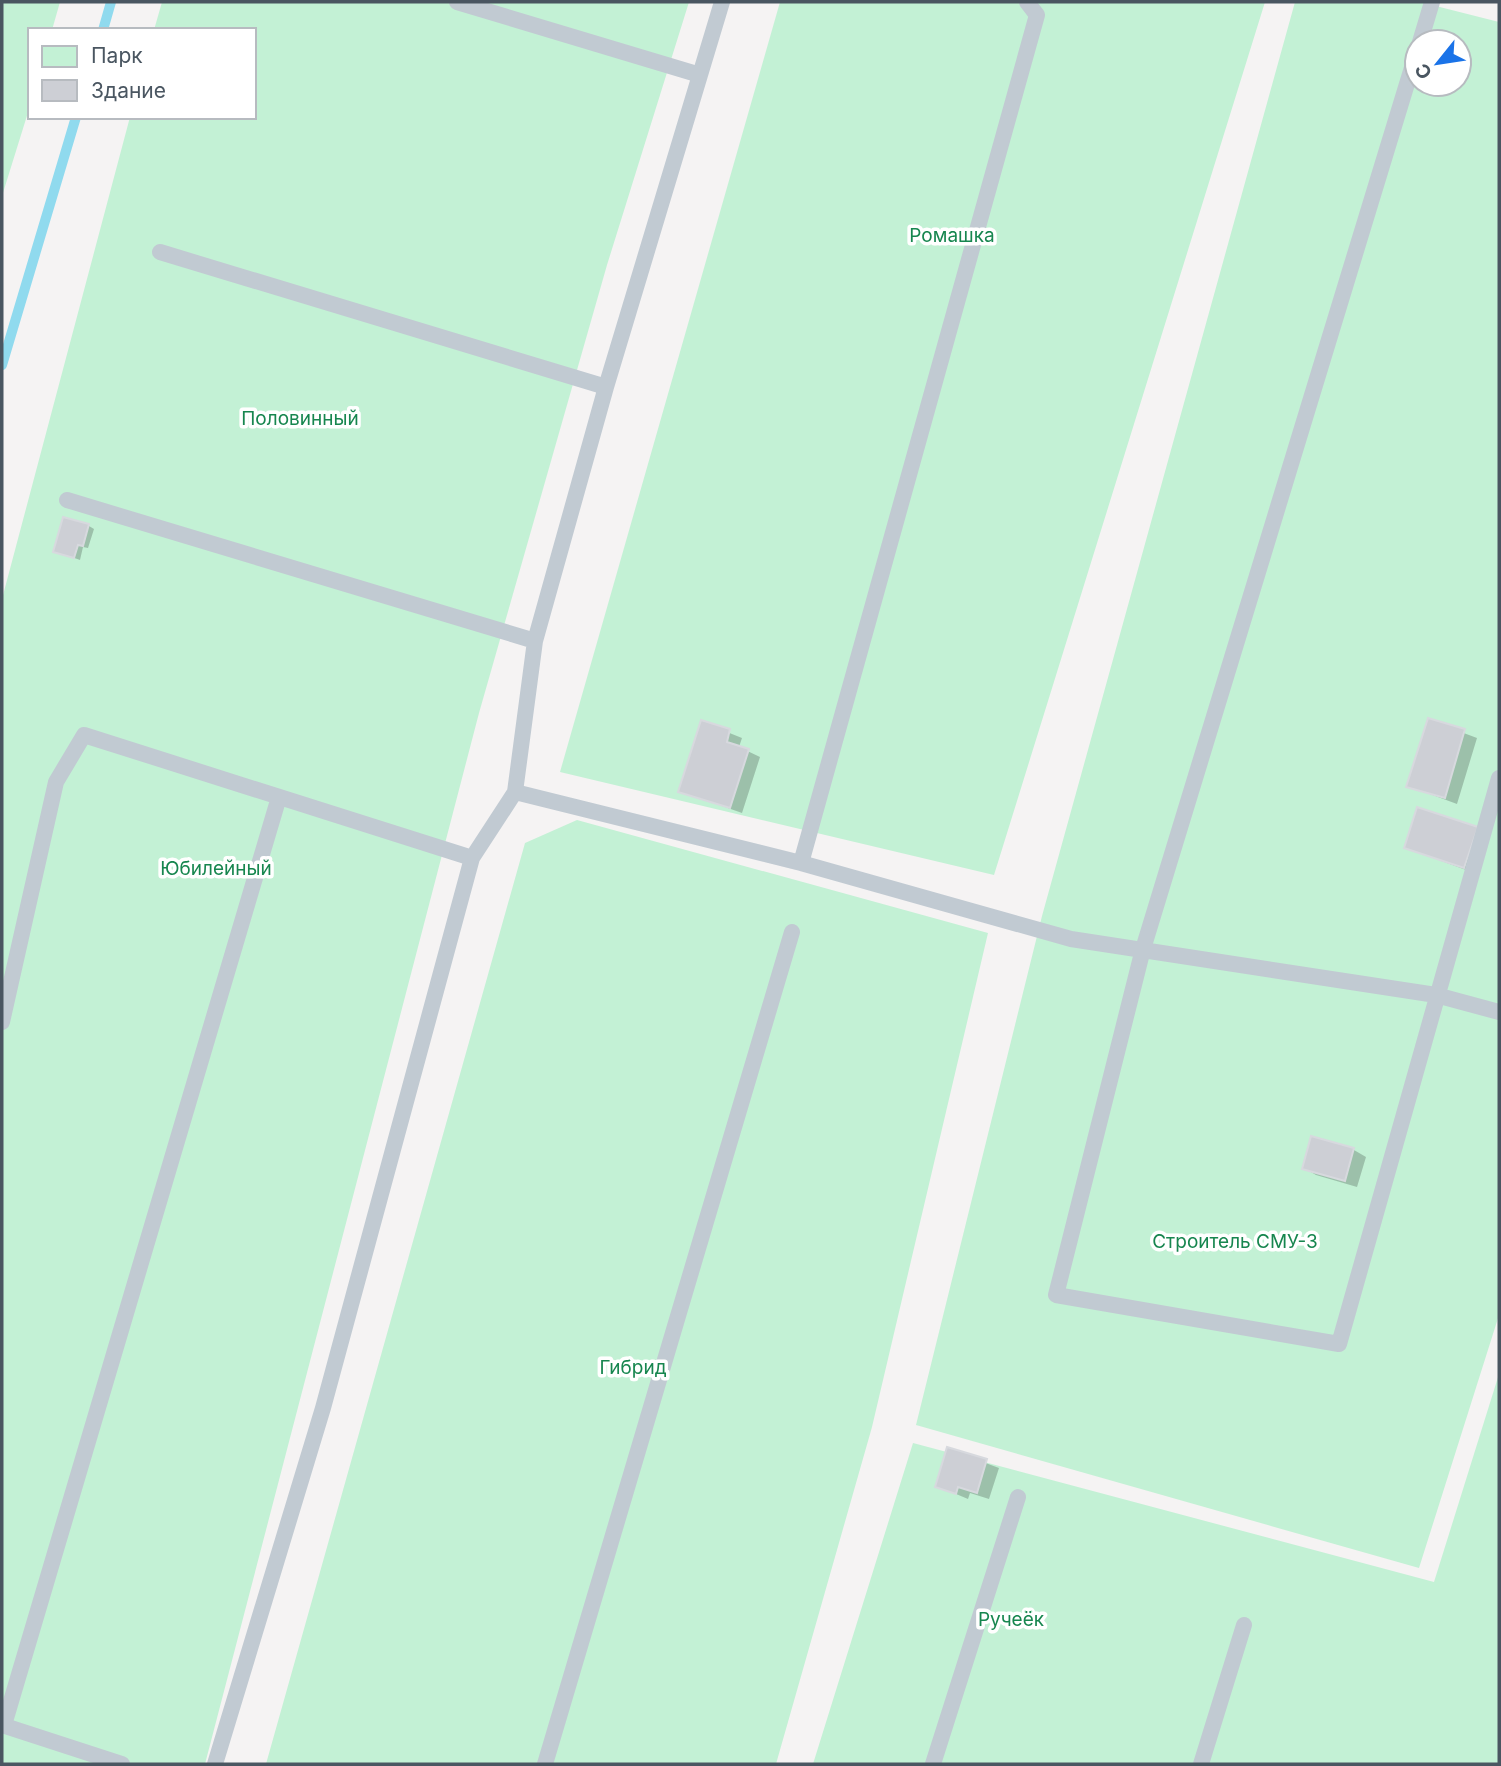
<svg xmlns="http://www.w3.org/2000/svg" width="1501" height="1766" viewBox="0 0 1501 1766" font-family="Inter,sans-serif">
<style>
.green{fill:#c3f1d5;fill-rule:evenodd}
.shadow{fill:#0003}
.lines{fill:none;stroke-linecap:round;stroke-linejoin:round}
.stream{stroke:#90daee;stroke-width:10}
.building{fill:#cdcfd5;stroke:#d7d9de;stroke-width:2}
.service{stroke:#c1cad2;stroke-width:16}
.labels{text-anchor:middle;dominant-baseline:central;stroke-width:7;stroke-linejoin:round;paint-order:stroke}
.park-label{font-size:19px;fill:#17864f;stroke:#fff}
</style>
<rect width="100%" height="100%" fill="#f5f3f3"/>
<path class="green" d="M 2,2 L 60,2 L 52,30 L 30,30 L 30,106 L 2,196 Z
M 162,2 L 689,2 L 607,265 L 479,713 L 205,1764 L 2,1764 L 2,599 L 130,117 L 254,117 L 254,30 L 154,30 Z
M 780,2 L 1265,2 L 994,875 L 560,772 Z
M 1295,2 L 1420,2 L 1499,22 L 1499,1315 L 1419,1568 L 916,1425 L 1042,916 ZM 1417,42 L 1459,42 L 1459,84 L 1417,84 Z
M 577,820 L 988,933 L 872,1427 L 776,1764 L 266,1764 L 525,843 Z
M 1499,1374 L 1499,1764 L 813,1764 L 913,1443 L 1434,1582 Z"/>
<path class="shadow" d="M 89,526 L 94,529 L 88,548 L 83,547 L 80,560 L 55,551 Z
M 1429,720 L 1477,738 L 1457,804 L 1408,786 Z
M 702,722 L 742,738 L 739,747 L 760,757 L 742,813 L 680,791 Z
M 1477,828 L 1477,874 L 1406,848 Z
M 1313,1138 L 1354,1150 L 1366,1157 L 1357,1187 L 1316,1175 L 1304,1168 Z
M 948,1449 L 999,1468 L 989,1499 L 970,1493 L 968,1499 L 937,1486 Z"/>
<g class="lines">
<path class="stream" d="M 103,30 L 111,2
M 2,365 L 76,117"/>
</g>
<path class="building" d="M 63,517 L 89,524 L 83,546 L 78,545 L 74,558 L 53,552 Z
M 1428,718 L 1465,729 L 1445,798 L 1406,787 Z
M 701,720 L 730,729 L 727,742 L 749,749 L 730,808 L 678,792 Z
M 1417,807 L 1478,827 L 1464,868 L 1404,848 Z
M 1311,1136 L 1354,1148 L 1345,1181 L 1302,1169 Z
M 947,1447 L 987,1459 L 977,1493 L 958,1487 L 956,1494 L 935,1487 Z"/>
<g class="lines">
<path class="service" d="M 457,2 L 700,75
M 1420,42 L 1432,2
M 1417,51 L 1143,949 L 1056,1295 L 1339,1344 L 1499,778
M 160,252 L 606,387
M 67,500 L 535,641
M 515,792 L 801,863 L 1071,939 L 1436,995 L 1499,1012
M 801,863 L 1037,15 L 1027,2
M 2,1022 L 56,782 L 84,735 L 472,858
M 2,1725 L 122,1764
M 4,1725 L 279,797
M 215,1764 L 323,1408 L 472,858 L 515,792 L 535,641 L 606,387 L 722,2
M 545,1764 L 792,932
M 933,1764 L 1018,1497
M 1201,1764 L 1244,1625"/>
</g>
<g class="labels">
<g class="park-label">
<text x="952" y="235">Ромашка</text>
<text x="300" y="418">Половинный</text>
<text x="216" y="868">Юбилейный</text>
<text x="1235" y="1241">Строитель СМУ-3</text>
<text x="633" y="1367">Гибрид</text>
<text x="1011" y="1619">Ручеёк</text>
</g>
</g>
<rect width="1501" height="1766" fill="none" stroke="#4a5661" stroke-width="7"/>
<rect x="28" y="28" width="228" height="91" fill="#ffffff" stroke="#b7bbc0" stroke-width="2"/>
<rect x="42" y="46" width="35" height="21" fill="#c3f1d5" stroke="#b7bbc0" stroke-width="2"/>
<text x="91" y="63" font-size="21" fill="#4a5661">Парк</text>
<rect x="42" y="80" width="35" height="21" fill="#cdcfd5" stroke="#b7bbc0" stroke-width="2"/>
<text x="91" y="98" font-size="21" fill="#4a5661">Здание</text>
<g transform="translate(1438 63) rotate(240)"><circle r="33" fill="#ffffff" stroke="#b7bbc0" stroke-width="2"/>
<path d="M0-5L12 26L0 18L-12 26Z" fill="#1a73e8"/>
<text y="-10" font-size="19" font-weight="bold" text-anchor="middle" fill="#4a5661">С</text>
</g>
</svg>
